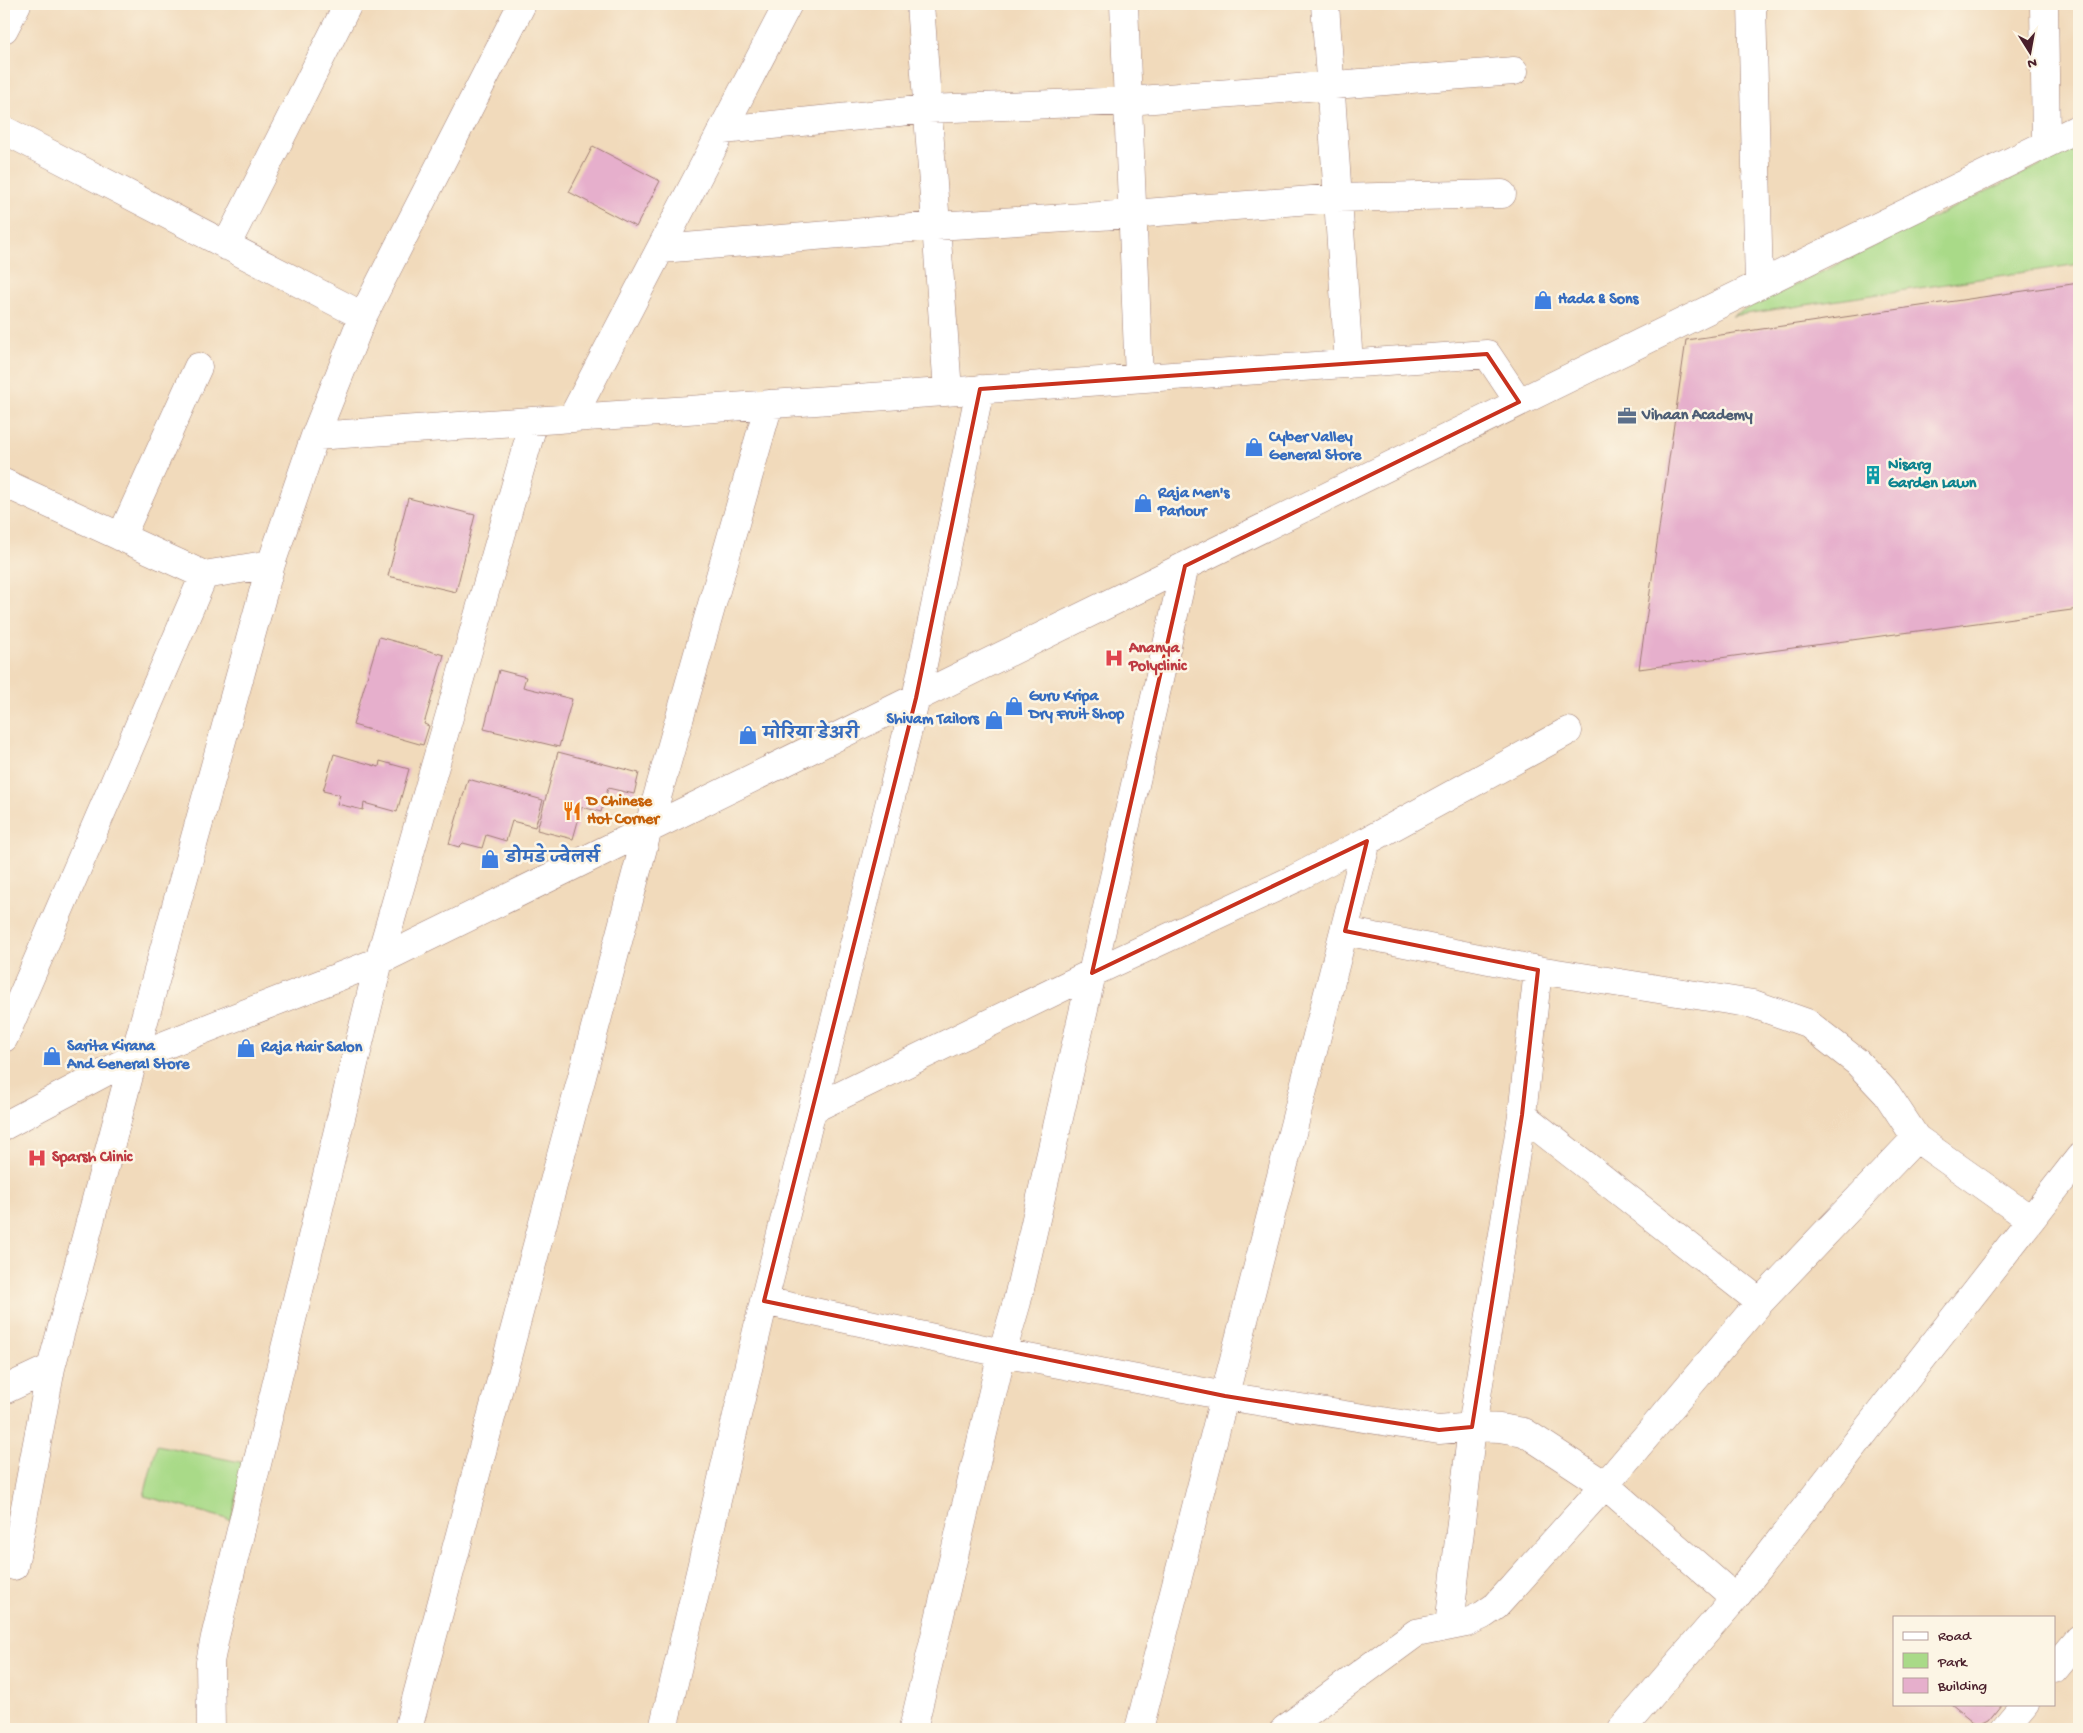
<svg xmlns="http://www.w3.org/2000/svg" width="2083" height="1733" viewBox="0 0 2083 1733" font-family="'Gochi Hand','Playpen Sans Deva',sans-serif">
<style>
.green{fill:#a9da88;stroke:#7a7c5a}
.building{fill:#e6afcc}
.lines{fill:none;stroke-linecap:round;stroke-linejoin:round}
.street-casing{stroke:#9e7c73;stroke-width:29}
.street{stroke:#fff;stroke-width:28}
.marked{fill:none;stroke:#c8321e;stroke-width:4;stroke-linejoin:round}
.labels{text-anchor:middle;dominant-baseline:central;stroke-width:5;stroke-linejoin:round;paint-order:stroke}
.shop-label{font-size:16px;font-weight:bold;fill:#366cbe;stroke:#fcf5e5;text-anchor:start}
.service-label{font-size:16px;font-weight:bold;fill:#4e5e75;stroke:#fcf5e5;text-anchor:start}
.culture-label{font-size:16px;font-weight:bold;fill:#0d838f;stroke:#fcf5e5;text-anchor:start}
.health-label{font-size:16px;font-weight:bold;fill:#be3a42;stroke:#fcf5e5;text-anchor:start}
.food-label{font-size:16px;font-weight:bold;fill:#c56008;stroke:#fcf5e5;text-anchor:start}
</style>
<rect width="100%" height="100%" fill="#fcf5e5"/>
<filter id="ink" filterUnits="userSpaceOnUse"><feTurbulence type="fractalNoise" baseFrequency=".02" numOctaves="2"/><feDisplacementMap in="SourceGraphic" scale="10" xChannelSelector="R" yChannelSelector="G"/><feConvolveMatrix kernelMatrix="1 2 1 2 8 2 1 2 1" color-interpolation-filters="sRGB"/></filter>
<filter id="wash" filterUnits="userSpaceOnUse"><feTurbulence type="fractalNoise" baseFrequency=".0096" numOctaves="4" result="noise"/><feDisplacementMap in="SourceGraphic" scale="20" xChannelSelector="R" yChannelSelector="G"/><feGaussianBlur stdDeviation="1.12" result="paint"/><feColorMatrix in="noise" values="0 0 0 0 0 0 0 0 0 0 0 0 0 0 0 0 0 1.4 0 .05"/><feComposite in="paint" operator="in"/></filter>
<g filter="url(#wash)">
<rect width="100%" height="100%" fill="#f1dabb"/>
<path class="green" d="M 2079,146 L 2079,264 L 1732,316 Z
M 157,1445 L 245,1463 L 231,1520 L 144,1496 Z"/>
<g id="blocks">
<path class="building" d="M 593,146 L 660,181 L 636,227 L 569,192 Z
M 2079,283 L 2079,609 L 1639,669 L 1686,340 Z
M 408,498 L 475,515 L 456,592 L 388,576 Z
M 379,637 L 444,655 L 424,724 L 429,726 L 423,745 L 353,725 Z
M 499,670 L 526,677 L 523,687 L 572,699 L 559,747 L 484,729 Z
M 558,752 L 639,773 L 634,794 L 608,788 L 601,812 L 582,807 L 573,839 L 537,830 Z
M 334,754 L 379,767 L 380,761 L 409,769 L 397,812 L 364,803 L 363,810 L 337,804 L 340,795 L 323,791 Z
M 468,779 L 543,800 L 535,827 L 512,821 L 506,841 L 486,835 L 482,848 L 463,843 L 459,847 L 449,844 Z
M 1951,1704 L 2001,1704 L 1989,1719 L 1977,1725 Z"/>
</g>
</g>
<g filter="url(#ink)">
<use href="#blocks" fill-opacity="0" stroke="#9e7c73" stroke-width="1"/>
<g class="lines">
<g class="street-casing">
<path id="street" d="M 920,4 L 948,391
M 1124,4 L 1139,378
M 1325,4 L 1349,364
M 1752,4 L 1759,285
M 2044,4 L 2046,144
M 4,29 L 17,4
M 4,130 L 363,316
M 723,130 L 928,109 L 1128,101 L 1514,71
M 226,246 L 348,4
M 661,249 L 936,226 L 1132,214 L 1337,198 L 1502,194
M 572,418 L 788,4
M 315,436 L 363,316 L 522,4
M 4,483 L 204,575 L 4,1038
M 121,537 L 198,367
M 204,575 L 271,564 L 315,436 L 1487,354 L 1519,402
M 1538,970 L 1753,1004 L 1807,1023 L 1857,1062 L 1887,1094 L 1916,1138
M 813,1109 L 1092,973 L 1294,879 L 1367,841
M 1522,1115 L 1760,1302 L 1916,1138 L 2030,1219
M 4,1126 L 134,1057 L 379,961 L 2079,128
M 764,1301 L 1002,1353 L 1225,1396 L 1439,1430 L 1472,1427 L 1522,1115 L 1538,970 L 1345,931
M 4,1390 L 51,1368 L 134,1057 L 271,564
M 14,1566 L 51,1368
M 1449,1626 L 1472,1427 L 1500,1428 L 1524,1432 L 1605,1485 L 1735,1598
M 2054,1669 L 2079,1639
M 211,1729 L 210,1662 L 215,1637 L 379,961 L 534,421
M 408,1729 L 648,829 L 769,404
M 663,1729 L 764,1301 L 916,698 L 980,389
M 913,1729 L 1002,1353 L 1017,1302 L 1185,566
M 1139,1729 L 1367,841 L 1568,731
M 1285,1729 L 1416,1633 L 1466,1623 L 1483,1615 L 1496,1606 L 1605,1485 L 1760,1302
M 1622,1729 L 1735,1598 L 2079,1158
M 2004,1729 L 2025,1704"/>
</g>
<use href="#street" class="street"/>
</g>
</g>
<path class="marked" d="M 1487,354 L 1519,402 L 1185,566 L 1092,973 L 1367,841 L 1345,931 L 1538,970 L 1522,1115 L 1472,1427 L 1439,1430 L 1225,1396 L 764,1301 L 916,698 L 980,389 Z"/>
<defs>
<g id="shop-bare" transform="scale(1.5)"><path d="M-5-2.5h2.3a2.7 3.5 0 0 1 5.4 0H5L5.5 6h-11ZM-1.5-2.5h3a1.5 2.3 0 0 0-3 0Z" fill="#3f7fe0" stroke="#fcf5e5" stroke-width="2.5" paint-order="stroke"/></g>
<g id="office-bare" transform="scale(1.5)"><path d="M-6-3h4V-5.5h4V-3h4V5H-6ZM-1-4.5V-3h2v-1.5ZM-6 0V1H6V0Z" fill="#5c6f8a" stroke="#fcf5e5" stroke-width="2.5" paint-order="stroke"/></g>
<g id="building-bare" transform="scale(1.5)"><path d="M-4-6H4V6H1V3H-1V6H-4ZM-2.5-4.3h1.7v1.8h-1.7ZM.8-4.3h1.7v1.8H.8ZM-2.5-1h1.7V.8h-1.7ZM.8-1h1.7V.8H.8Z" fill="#0f9aa8" stroke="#fcf5e5" stroke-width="2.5" paint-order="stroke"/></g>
<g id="hospital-bare" transform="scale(1.5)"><path d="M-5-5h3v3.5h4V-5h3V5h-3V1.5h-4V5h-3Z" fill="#e0444e" stroke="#fcf5e5" stroke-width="2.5" paint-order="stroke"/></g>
<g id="restaurant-bare" transform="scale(1.5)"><path d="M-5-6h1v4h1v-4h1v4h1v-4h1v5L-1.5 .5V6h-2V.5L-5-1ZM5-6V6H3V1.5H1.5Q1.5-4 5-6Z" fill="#e8710a" stroke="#fcf5e5" stroke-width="2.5" paint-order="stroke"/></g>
</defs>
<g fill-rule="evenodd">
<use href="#shop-bare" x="1543" y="300"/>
<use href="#office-bare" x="1627" y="416"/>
<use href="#shop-bare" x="1254" y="447"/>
<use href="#building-bare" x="1873" y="475"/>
<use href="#shop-bare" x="1143" y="503"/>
<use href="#hospital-bare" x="1114" y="658"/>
<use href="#shop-bare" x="1014" y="706"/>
<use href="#shop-bare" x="994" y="720"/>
<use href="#shop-bare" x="748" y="735"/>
<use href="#restaurant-bare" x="572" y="811"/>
<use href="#shop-bare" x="490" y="859"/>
<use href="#shop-bare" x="246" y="1048"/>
<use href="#shop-bare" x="52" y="1056"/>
<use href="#hospital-bare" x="37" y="1158"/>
</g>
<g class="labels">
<g class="shop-label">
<text x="1558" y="300">Hada &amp; Sons</text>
<text x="1269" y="438">Cyber Valley<tspan x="1269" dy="18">General Store</tspan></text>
<text x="1158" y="494">Raja Men's<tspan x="1158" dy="18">Parlour</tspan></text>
<text x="1029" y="697">Guru Kripa<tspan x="1029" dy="18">Dry Fruit Shop</tspan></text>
<text x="979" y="720" text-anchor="end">Shivam Tailors</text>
<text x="763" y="735">मोरिया डेअरी</text>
<text x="505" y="859">डोमडे ज्वेलर्स</text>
<text x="67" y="1047">Sarita Kirana<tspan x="67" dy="18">And General Store</tspan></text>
<text x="261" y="1048">Raja Hair Salon</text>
</g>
<g class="service-label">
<text x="1642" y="416">Vihaan Academy</text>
</g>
<g class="culture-label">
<text x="1888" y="466">Nisarg<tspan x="1888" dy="18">Garden Lawn</tspan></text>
</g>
<g class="health-label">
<text x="1129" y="649">Ananya<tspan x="1129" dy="18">Polyclinic</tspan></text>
<text x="52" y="1158">Sparsh Clinic</text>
</g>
<g class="food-label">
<text x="587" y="802">D Chinese<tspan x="587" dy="18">Hot Corner</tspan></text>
</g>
</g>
<rect width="2083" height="1733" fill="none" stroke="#fcf5e5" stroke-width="20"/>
<rect x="1893" y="1616" width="162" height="90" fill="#fcf5e5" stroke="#b59f9b"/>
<rect x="1903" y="1632" width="25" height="8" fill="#ffffff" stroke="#b59f9b"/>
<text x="1938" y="1640" font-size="15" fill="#4a1f2b">Road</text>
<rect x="1903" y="1653" width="25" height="15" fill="#a9da88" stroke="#b59f9b"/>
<text x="1938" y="1666" font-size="15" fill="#4a1f2b">Park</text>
<rect x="1903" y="1678" width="25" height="15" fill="#e6afcc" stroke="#b59f9b"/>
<text x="1938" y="1690" font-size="15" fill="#4a1f2b">Building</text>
<g transform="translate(2030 52) rotate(169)" stroke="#fcf5e5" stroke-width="4" paint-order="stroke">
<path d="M0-4L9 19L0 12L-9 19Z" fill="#4a1f2b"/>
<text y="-8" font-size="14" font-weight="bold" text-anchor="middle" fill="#4a1f2b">N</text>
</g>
</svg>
